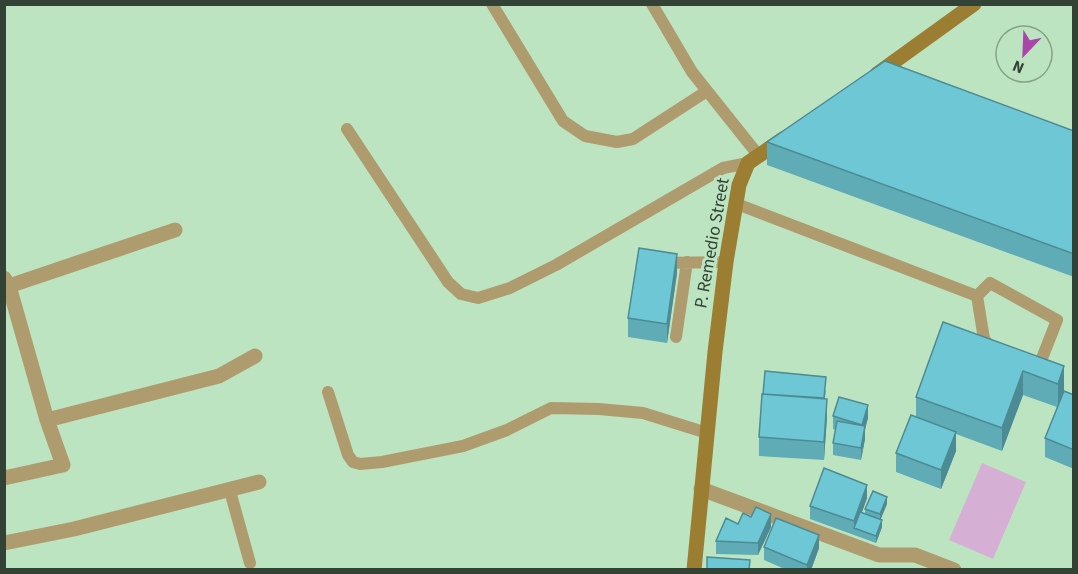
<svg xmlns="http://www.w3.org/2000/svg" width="1078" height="574" viewBox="0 0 1078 574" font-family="'Source Sans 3',sans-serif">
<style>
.green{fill:#d6b0d4}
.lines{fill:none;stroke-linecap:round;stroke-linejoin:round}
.lane{stroke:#af9c6e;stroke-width:12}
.street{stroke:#af9c6e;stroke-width:15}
.secondary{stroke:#9b7e32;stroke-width:15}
.wall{fill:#5fabb6}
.shaded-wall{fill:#4d8b94}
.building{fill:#6ec7d4;stroke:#4d8b94;stroke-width:1.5}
.labels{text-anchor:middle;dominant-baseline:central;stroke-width:6;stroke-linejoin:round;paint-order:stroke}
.street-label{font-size:18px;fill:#324234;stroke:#bde4c1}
</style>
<rect width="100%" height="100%" fill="#bde4c1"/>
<path class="green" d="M 982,463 L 1026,482 L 993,559 L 949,540 Z"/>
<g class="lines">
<path class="lane" d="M 492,4 L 563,121 L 585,136 L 617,142 L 633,139 L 707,91
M 652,4 L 692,72 L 759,156
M 347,129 L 448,282 L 461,294 L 478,298 L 510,288 L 556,265 L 723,168 L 748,163
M 737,204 L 977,296
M 661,263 L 726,262
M 990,283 L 1057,320 L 1039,366 L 991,348 L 984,339 L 977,296 Z
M 676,337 L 687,262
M 328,392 L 348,455 L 353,462 L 360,464 L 382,462 L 463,446 L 507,430 L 551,408 L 599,409 L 643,413 L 707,433
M 230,491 L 250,563"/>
<path class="street" d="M 4,278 L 9,286 L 47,420 L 63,465 L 4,478
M 4,292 L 9,286 L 175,230
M 47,420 L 219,376 L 255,356
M 701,489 L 879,555 L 915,555 L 954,570
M 4,543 L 74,529 L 259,482"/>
<path class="secondary" d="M 877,74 L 974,4
M 694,570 L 715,352 L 726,262 L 739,185 L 748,163 L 783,139"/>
</g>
<path class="wall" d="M 1074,131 L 1074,277 L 767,165 L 767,142 Z
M 677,273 L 667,343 L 628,337 L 628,318 Z
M 943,322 L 1064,366 L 1064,390 L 1059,403 L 1074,395 L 1074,469 L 1045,457 L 1045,438 L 1057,407 L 1023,395 L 1002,451 L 956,434 L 956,451 L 941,489 L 896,472 L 896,453 L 916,417 L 916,397 Z
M 826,390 L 825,398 L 827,417 L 824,460 L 759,456 L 759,437 Z
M 833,416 L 868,418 L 865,429 L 865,439 L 861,460 L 833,455 L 833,443 L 836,430 L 833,429 Z
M 867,498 L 862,512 L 865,514 L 865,509 L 887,504 L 880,520 L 882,527 L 876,543 L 810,519 L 810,506 Z
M 738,524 L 771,527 L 758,555 L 716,554 L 716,541 Z
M 764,547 L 819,548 L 811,570 L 787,570 L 764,560 Z"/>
<path class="shaded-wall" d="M 677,254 L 677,273 L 667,343 L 667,324 Z
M 1064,366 L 1064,390 L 1058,407 L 1058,384 Z
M 1023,371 L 1023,395 L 1002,451 L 1002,428 Z
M 827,399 L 827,417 L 824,460 L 824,442 Z
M 868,405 L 868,418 L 865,429 L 865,439 L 861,460 L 862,425 Z
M 956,432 L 956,451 L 941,489 L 941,470 Z
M 867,485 L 867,498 L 856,529 L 854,528 L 854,534 L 854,521 Z
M 887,497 L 887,504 L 880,521 L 880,514 Z
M 771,514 L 771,527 L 758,555 L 758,543 Z
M 882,520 L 882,527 L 876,543 L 876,536 Z
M 819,535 L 819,548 L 811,570 L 807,570 L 807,565 Z"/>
<path class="building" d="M 885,61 L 1074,131 L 1074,254 L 767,142 Z
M 639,248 L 677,254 L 667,324 L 628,318 Z
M 943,322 L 1064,366 L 1058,384 L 1023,371 L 1002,428 L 916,397 Z
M 765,371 L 826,377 L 824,398 L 763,394 Z
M 1064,391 L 1074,395 L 1074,450 L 1045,438 Z
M 762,394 L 827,399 L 824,442 L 759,437 Z
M 839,397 L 868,405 L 862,425 L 833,416 Z
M 911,415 L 956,432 L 941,470 L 896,453 Z
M 837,421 L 865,426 L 861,448 L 833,443 Z
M 824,468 L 867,485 L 854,521 L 810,506 Z
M 873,491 L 887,497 L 880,514 L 865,509 Z
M 756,507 L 771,514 L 758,543 L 716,541 L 726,518 L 738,524 L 743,513 L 751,517 Z
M 860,512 L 882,520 L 876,536 L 854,528 Z
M 776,518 L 819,535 L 807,565 L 764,547 Z
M 707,557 L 750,560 L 749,570 L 707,570 Z"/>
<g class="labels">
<g class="street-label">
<text transform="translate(712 243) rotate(-80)">P. Remedio Street</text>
</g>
</g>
<rect width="1078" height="574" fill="none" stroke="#324234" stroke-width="12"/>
<g transform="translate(1024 54) rotate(203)"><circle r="28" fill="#bde4c1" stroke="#85a389" stroke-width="1.5"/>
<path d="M0-4.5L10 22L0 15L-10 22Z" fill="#aa45a9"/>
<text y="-9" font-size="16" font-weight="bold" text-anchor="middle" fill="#324234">N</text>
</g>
</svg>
